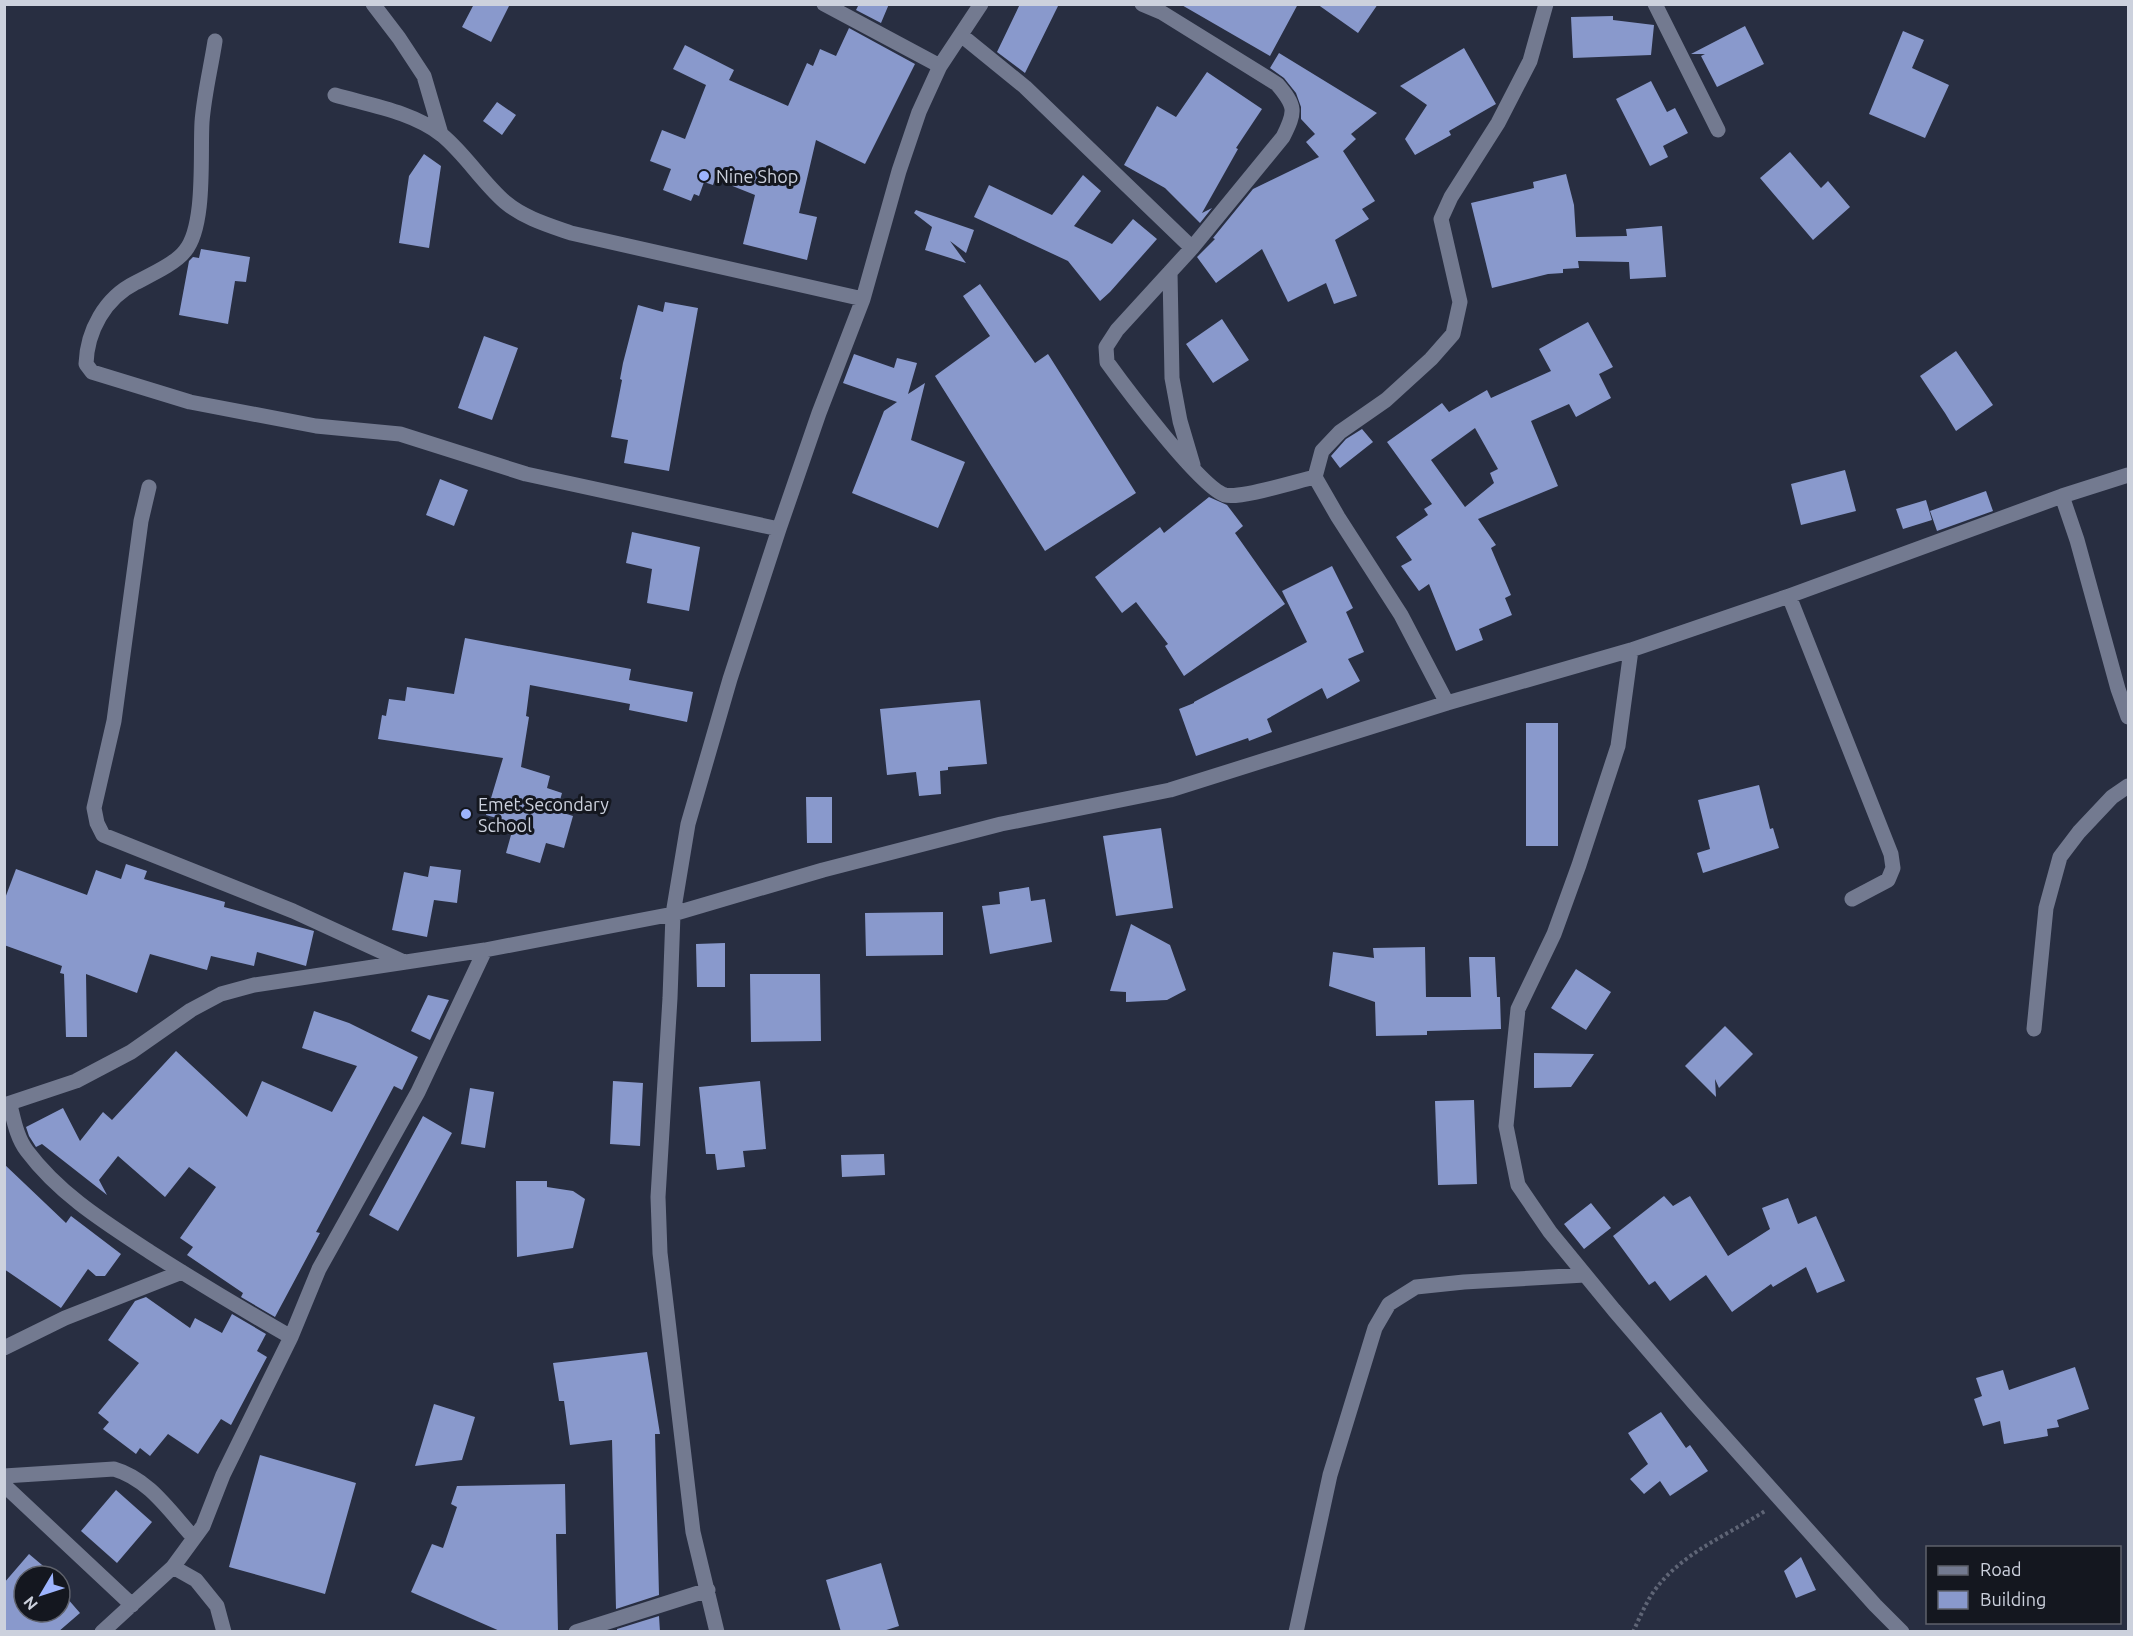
<svg xmlns="http://www.w3.org/2000/svg" width="2133" height="1636" viewBox="0 0 2133 1636" font-family="Ubuntu,sans-serif">
<style>
.building{fill:#8999cc;fill-rule:evenodd}
.lines{fill:none;stroke-linecap:round;stroke-linejoin:round}
.path{stroke:#5f6576;stroke-width:4;stroke-dasharray:3 3;stroke-linecap:butt}
.minor{stroke:#737a90;stroke-width:15}
.poi-dot{fill:#9db4fd;stroke:#14171f;stroke-width:2}
.labels{text-anchor:middle;dominant-baseline:central;stroke-width:6;stroke-linejoin:round;paint-order:stroke}
.poi-label{font-size:18px;fill:#ccd1dd;stroke:#14171f;text-anchor:start}
</style>
<rect width="100%" height="100%" fill="#282e41"/>
<path class="building" d="M 474,4 L 510,4 L 491,42 L 462,27 Z
M 859,4 L 889,4 L 881,23 L 856,10 Z
M 1020,4 L 1059,4 L 1025,73 L 997,52 Z
M 1180,4 L 1298,4 L 1270,56 Z
M 1317,4 L 1378,4 L 1358,33 Z
M 1613,16 L 1613,20 L 1654,25 L 1651,55 L 1573,58 L 1571,17 Z
M 1745,26 L 1764,64 L 1717,87 L 1701,56 L 1705,54 L 1691,54 Z
M 849,28 L 915,64 L 865,164 L 816,140 L 799,213 L 817,217 L 807,260 L 743,244 L 755,195 L 715,179 L 713,185 L 704,182 L 699,196 L 694,194 L 691,201 L 663,190 L 671,169 L 650,161 L 662,130 L 685,139 L 706,85 L 673,69 L 685,45 L 734,70 L 729,80 L 788,106 L 807,63 L 813,66 L 820,49 L 836,56 Z
M 1903,31 L 1924,40 L 1912,68 L 1949,85 L 1925,138 L 1869,114 Z
M 1464,48 L 1496,104 L 1449,131 L 1451,135 L 1415,155 L 1405,139 L 1427,105 L 1400,86 Z
M 1279,53 L 1377,113 L 1351,134 L 1356,139 L 1343,151 L 1375,201 L 1362,209 L 1369,219 L 1335,240 L 1357,296 L 1334,304 L 1326,283 L 1288,302 L 1262,249 L 1216,283 L 1197,257 L 1215,239 L 1213,238 L 1253,189 L 1319,157 L 1306,142 L 1315,134 L 1301,119 L 1301,107 L 1296,93 L 1284,78 L 1270,68 Z
M 1207,72 L 1262,109 L 1236,148 L 1238,149 L 1202,213 L 1212,208 L 1200,223 L 1165,188 L 1124,165 L 1157,106 L 1176,117 Z
M 1651,81 L 1667,112 L 1675,108 L 1688,133 L 1663,146 L 1668,157 L 1650,166 L 1616,99 Z
M 497,102 L 516,115 L 502,135 L 483,121 Z
M 1790,152 L 1821,188 L 1828,181 L 1850,207 L 1813,240 L 1760,178 Z
M 424,154 L 441,166 L 429,248 L 399,243 L 409,176 Z
M 1566,174 L 1574,205 L 1576,237 L 1627,236 L 1626,229 L 1662,226 L 1666,277 L 1630,279 L 1629,262 L 1578,261 L 1579,268 L 1563,269 L 1563,273 L 1548,274 L 1492,288 L 1471,203 L 1534,188 L 1533,182 Z
M 1083,175 L 1101,191 L 1074,226 L 1112,244 L 1133,219 L 1157,239 L 1110,292 L 1100,301 L 1068,261 L 974,217 L 989,185 L 1052,215 Z
M 916,210 L 974,230 L 966,253 L 950,241 L 966,263 L 925,250 L 932,227 L 914,213 Z
M 201,249 L 250,257 L 246,282 L 235,281 L 228,324 L 179,315 L 189,261 L 193,257 L 199,258 Z
M 980,284 L 1035,363 L 1048,354 L 1136,493 L 1045,551 L 935,376 L 990,336 L 963,296 Z
M 665,302 L 698,308 L 669,471 L 624,463 L 628,440 L 611,437 L 622,380 L 620,379 L 623,363 L 638,305 L 663,312 Z
M 1222,319 L 1249,360 L 1213,383 L 1186,344 Z
M 1588,322 L 1613,367 L 1599,374 L 1611,398 L 1576,417 L 1569,404 L 1531,421 L 1558,486 L 1478,519 L 1496,545 L 1491,548 L 1511,595 L 1505,598 L 1512,615 L 1479,629 L 1483,640 L 1456,651 L 1429,584 L 1419,591 L 1401,566 L 1412,560 L 1396,537 L 1428,515 L 1424,509 L 1432,504 L 1387,442 L 1442,403 L 1449,412 L 1487,390 L 1491,398 L 1551,371 L 1539,349 ZM 1475,428 L 1498,469 L 1490,473 L 1494,483 L 1465,507 L 1431,460 Z
M 484,336 L 518,348 L 492,420 L 458,408 Z
M 1956,351 L 1993,405 L 1956,431 L 1945,413 L 1920,376 Z
M 854,354 L 894,368 L 897,358 L 917,363 L 908,394 L 925,383 L 911,440 L 965,462 L 938,528 L 852,493 L 884,411 L 897,402 L 843,383 Z
M 1362,429 L 1373,442 L 1340,468 L 1331,456 L 1346,439 Z
M 1845,470 L 1856,511 L 1801,525 L 1791,484 Z
M 440,479 L 468,490 L 454,526 L 426,515 Z
M 1986,491 L 1993,511 L 1937,531 L 1930,511 Z
M 1209,497 L 1227,505 L 1243,526 L 1235,533 L 1285,604 L 1184,676 L 1165,646 L 1168,644 L 1136,602 L 1122,613 L 1095,577 L 1160,527 L 1164,533 Z
M 1926,500 L 1932,520 L 1903,529 L 1896,509 Z
M 632,532 L 700,547 L 689,611 L 647,603 L 652,569 L 626,563 Z
M 1332,566 L 1353,608 L 1346,612 L 1364,652 L 1348,659 L 1360,681 L 1327,699 L 1322,688 L 1267,719 L 1272,732 L 1249,741 L 1248,738 L 1196,756 L 1179,709 L 1194,703 L 1194,702 L 1307,642 L 1282,591 Z
M 465,638 L 631,669 L 629,680 L 693,692 L 687,722 L 629,710 L 630,704 L 530,685 L 526,716 L 529,717 L 521,767 L 550,776 L 547,788 L 562,793 L 557,811 L 573,816 L 564,848 L 546,843 L 540,863 L 506,853 L 511,835 L 496,830 L 500,819 L 486,815 L 503,758 L 378,739 L 382,715 L 386,716 L 389,699 L 405,701 L 407,687 L 454,694 Z
M 980,700 L 987,764 L 948,767 L 948,770 L 940,771 L 941,794 L 919,796 L 916,772 L 887,775 L 880,709 Z
M 1526,723 L 1558,723 L 1558,846 L 1526,846 Z
M 1759,785 L 1770,829 L 1773,828 L 1779,848 L 1703,873 L 1697,853 L 1710,849 L 1698,800 Z
M 806,797 L 832,797 L 832,843 L 807,843 Z
M 1161,828 L 1173,908 L 1116,916 L 1103,836 Z
M 126,864 L 147,871 L 144,879 L 225,902 L 224,907 L 314,931 L 306,966 L 257,952 L 254,966 L 211,956 L 207,970 L 150,954 L 137,993 L 86,974 L 87,1037 L 66,1037 L 64,974 L 60,973 L 62,966 L 4,945 L 4,901 L 16,869 L 87,895 L 96,870 L 121,879 Z
M 430,866 L 461,870 L 457,903 L 434,900 L 427,937 L 392,930 L 404,872 L 428,877 Z
M 1029,887 L 1031,901 L 1045,899 L 1052,942 L 990,954 L 982,906 L 1000,904 L 999,892 Z
M 943,912 L 943,955 L 866,956 L 865,913 Z
M 1131,924 L 1170,945 L 1186,990 L 1167,1000 L 1126,1002 L 1126,992 L 1110,991 Z
M 725,943 L 725,987 L 697,987 L 696,944 Z
M 1425,947 L 1426,997 L 1471,997 L 1469,957 L 1495,957 L 1497,997 L 1500,997 L 1501,1029 L 1427,1031 L 1427,1035 L 1376,1036 L 1375,1002 L 1329,986 L 1333,952 L 1374,958 L 1373,948 Z
M 1576,969 L 1611,992 L 1586,1030 L 1551,1008 Z
M 750,974 L 820,974 L 821,1041 L 751,1042 Z
M 428,995 L 449,1000 L 430,1040 L 411,1031 Z
M 314,1011 L 349,1023 L 418,1057 L 402,1090 L 394,1086 L 316,1232 L 320,1233 L 275,1317 L 241,1297 L 243,1293 L 187,1255 L 193,1247 L 180,1238 L 216,1187 L 189,1167 L 165,1197 L 118,1156 L 99,1180 L 107,1195 L 42,1144 L 36,1147 L 29,1136 L 26,1127 L 63,1108 L 80,1141 L 103,1112 L 112,1120 L 176,1051 L 247,1117 L 262,1081 L 332,1112 L 357,1066 L 302,1048 Z
M 1725,1026 L 1753,1054 L 1719,1088 L 1715,1079 L 1716,1097 L 1685,1066 Z
M 1534,1053 L 1594,1054 L 1571,1087 L 1534,1088 Z
M 613,1081 L 643,1083 L 640,1146 L 610,1144 Z
M 760,1081 L 766,1149 L 743,1151 L 745,1167 L 717,1170 L 715,1154 L 706,1154 L 699,1087 Z
M 470,1088 L 494,1092 L 485,1148 L 461,1144 Z
M 1474,1100 L 1477,1184 L 1438,1185 L 1435,1101 Z
M 423,1116 L 452,1133 L 398,1231 L 369,1215 Z
M 884,1154 L 885,1175 L 842,1177 L 841,1155 Z
M 4,1164 L 66,1223 L 71,1216 L 121,1254 L 105,1276 L 96,1276 L 88,1269 L 61,1308 L 4,1269 Z
M 516,1181 L 547,1181 L 547,1187 L 573,1191 L 585,1199 L 573,1248 L 517,1257 Z
M 1664,1196 L 1673,1206 L 1690,1196 L 1728,1256 L 1770,1229 L 1762,1208 L 1788,1198 L 1798,1224 L 1816,1216 L 1845,1281 L 1817,1293 L 1806,1267 L 1773,1287 L 1771,1284 L 1732,1312 L 1706,1275 L 1670,1301 L 1655,1281 L 1649,1285 L 1613,1236 Z
M 1591,1203 L 1611,1228 L 1584,1249 L 1564,1224 Z
M 146,1297 L 190,1328 L 195,1318 L 222,1333 L 232,1314 L 266,1334 L 257,1351 L 267,1357 L 231,1425 L 221,1419 L 198,1454 L 168,1434 L 150,1456 L 140,1448 L 136,1454 L 103,1429 L 109,1422 L 98,1413 L 139,1363 L 108,1340 L 135,1301 Z
M 647,1352 L 660,1434 L 655,1434 L 659,1595 L 616,1609 L 612,1440 L 570,1445 L 564,1401 L 559,1401 L 553,1363 Z
M 2075,1367 L 2089,1409 L 2057,1420 L 2059,1427 L 2047,1429 L 2048,1436 L 2004,1444 L 2000,1421 L 1983,1426 L 1974,1399 L 1982,1396 L 1976,1378 L 2003,1370 L 2009,1390 Z
M 434,1404 L 475,1417 L 462,1460 L 415,1466 Z
M 1661,1412 L 1686,1448 L 1690,1445 L 1708,1471 L 1670,1496 L 1660,1481 L 1644,1494 L 1630,1479 L 1648,1464 L 1628,1433 Z
M 260,1455 L 356,1483 L 325,1594 L 229,1567 Z
M 565,1484 L 566,1534 L 556,1534 L 558,1632 L 502,1632 L 411,1592 L 432,1544 L 443,1548 L 457,1507 L 451,1504 L 457,1486 Z
M 116,1490 L 152,1522 L 117,1563 L 81,1531 Z
M 29,1554 L 48,1570 L 45,1573 L 48,1576 L 24,1576 L 24,1612 L 60,1612 L 60,1590 L 80,1613 L 58,1632 L 4,1632 L 4,1583 Z
M 1801,1557 L 1816,1590 L 1796,1598 L 1784,1571 Z
M 881,1563 L 899,1626 L 880,1632 L 841,1632 L 826,1580 Z
M 659,1616 L 660,1632 L 617,1632 L 617,1629 Z"/>
<g class="lines">
<path class="path" d="M 1633,1632 C 1639,1619 1645,1605 1652,1594 C 1679,1554 1726,1536 1765,1511"/>
<path class="minor" d="M 373,4 L 399,38 L 424,76 L 441,134
M 824,4 L 940,66
M 1142,4 L 1161,12 L 1277,84 C 1296,106 1296,111 1283,137 L 1192,248 L 1117,330 L 1106,347 L 1107,362 C 1125,387 1201,488 1225,495 C 1241,499 1297,481 1315,477
M 1655,4 L 1718,130
M 961,35 L 1025,87 L 1192,248
M 215,41 C 211,67 204,95 202,122 C 200,154 206,226 185,251 C 175,264 150,275 135,283 C 105,298 87,331 86,364 L 92,372 L 190,402 L 316,426 L 400,434 L 526,474 L 779,529
M 335,95 C 370,105 413,112 442,135 C 466,155 482,182 505,202 C 524,218 548,225 571,233 L 863,299
M 1170,272 L 1172,378 L 1180,421 L 1193,465
M 149,487 L 141,521 L 114,721 L 94,808 L 97,823 L 103,835 L 293,911 L 404,962
M 2062,496 L 2077,540 L 2118,689 L 2128,717
M 1789,596 L 1891,854 L 1893,868 L 1888,880 L 1852,899
M 1631,650 L 1618,746 L 1579,865 L 1554,934 L 1518,1009 L 1506,1126 L 1518,1185 L 1550,1232 L 1614,1310 L 1695,1404 L 1875,1605 L 1902,1632
M 1447,703 L 1401,615 L 1338,517 L 1315,477 L 1322,451 L 1340,432 L 1386,400 L 1431,359 L 1453,334 L 1460,302 L 1441,219 L 1451,197 L 1498,123 L 1530,61 L 1546,4
M 2034,1029 L 2046,908 L 2060,857 L 2079,832 L 2112,797 L 2128,786
M 4,1105 L 76,1081 L 131,1052 L 191,1010 L 221,994 L 254,985 L 485,950 L 673,914 L 823,870 L 1001,824 L 1170,790 L 1447,703 L 1631,650 L 1789,596 L 2062,496 L 2128,475
M 10,1105 C 14,1121 17,1138 27,1151 C 60,1195 106,1223 150,1252 C 197,1282 244,1310 291,1337
M 4,1348 L 65,1318 L 182,1272
M 4,1476 L 114,1469 C 149,1479 170,1512 194,1538
M 4,1485 L 132,1605
M 173,1567 L 196,1580 L 217,1606 L 224,1632
M 102,1632 L 173,1567 L 203,1526 L 223,1475 L 291,1337 L 319,1269 L 418,1092 L 485,950
M 576,1632 L 708,1590
M 717,1632 L 693,1532 L 660,1253 L 658,1197 L 670,998 L 673,914 L 688,824 L 730,679 L 779,529 L 819,413 L 863,299 L 899,171 L 919,112 L 940,66 L 981,4
M 1296,1632 L 1330,1475 L 1375,1328 L 1389,1304 L 1416,1287 L 1464,1282 L 1585,1275"/>
</g>
<g class="poi-dot">
<circle cx="704" cy="176" r="6"/>
<circle cx="466" cy="814" r="6"/>
</g>
<g class="labels">
<g class="poi-label">
<text x="716" y="176">Nine Shop</text>
<text x="478" y="804">Emet Secondary<tspan x="478" dy="21">School</tspan></text>
</g>
</g>
<rect width="2133" height="1636" fill="none" stroke="#ccd1dd" stroke-width="12"/>
<rect x="1926" y="1546" width="195" height="78" fill="#14171f" stroke="#5e616b" stroke-width="1.5"/>
<rect x="1938" y="1566" width="30" height="9" fill="#737a90" stroke="#5e616b" stroke-width="1.5"/>
<text x="1980" y="1576" font-size="18" fill="#ccd1dd">Road</text>
<rect x="1938" y="1591" width="30" height="18" fill="#8999cc" stroke="#5e616b" stroke-width="1.5"/>
<text x="1980" y="1606" font-size="18" fill="#ccd1dd">Building</text>
<g transform="translate(42 1594) rotate(231)"><circle r="28" fill="#14171f" stroke="#5e616b" stroke-width="1.5"/>
<path d="M0-4.5L10 22L0 15L-10 22Z" fill="#9db4fd"/>
<text y="-9" font-size="16" font-weight="bold" text-anchor="middle" fill="#ccd1dd">N</text>
</g>
</svg>
